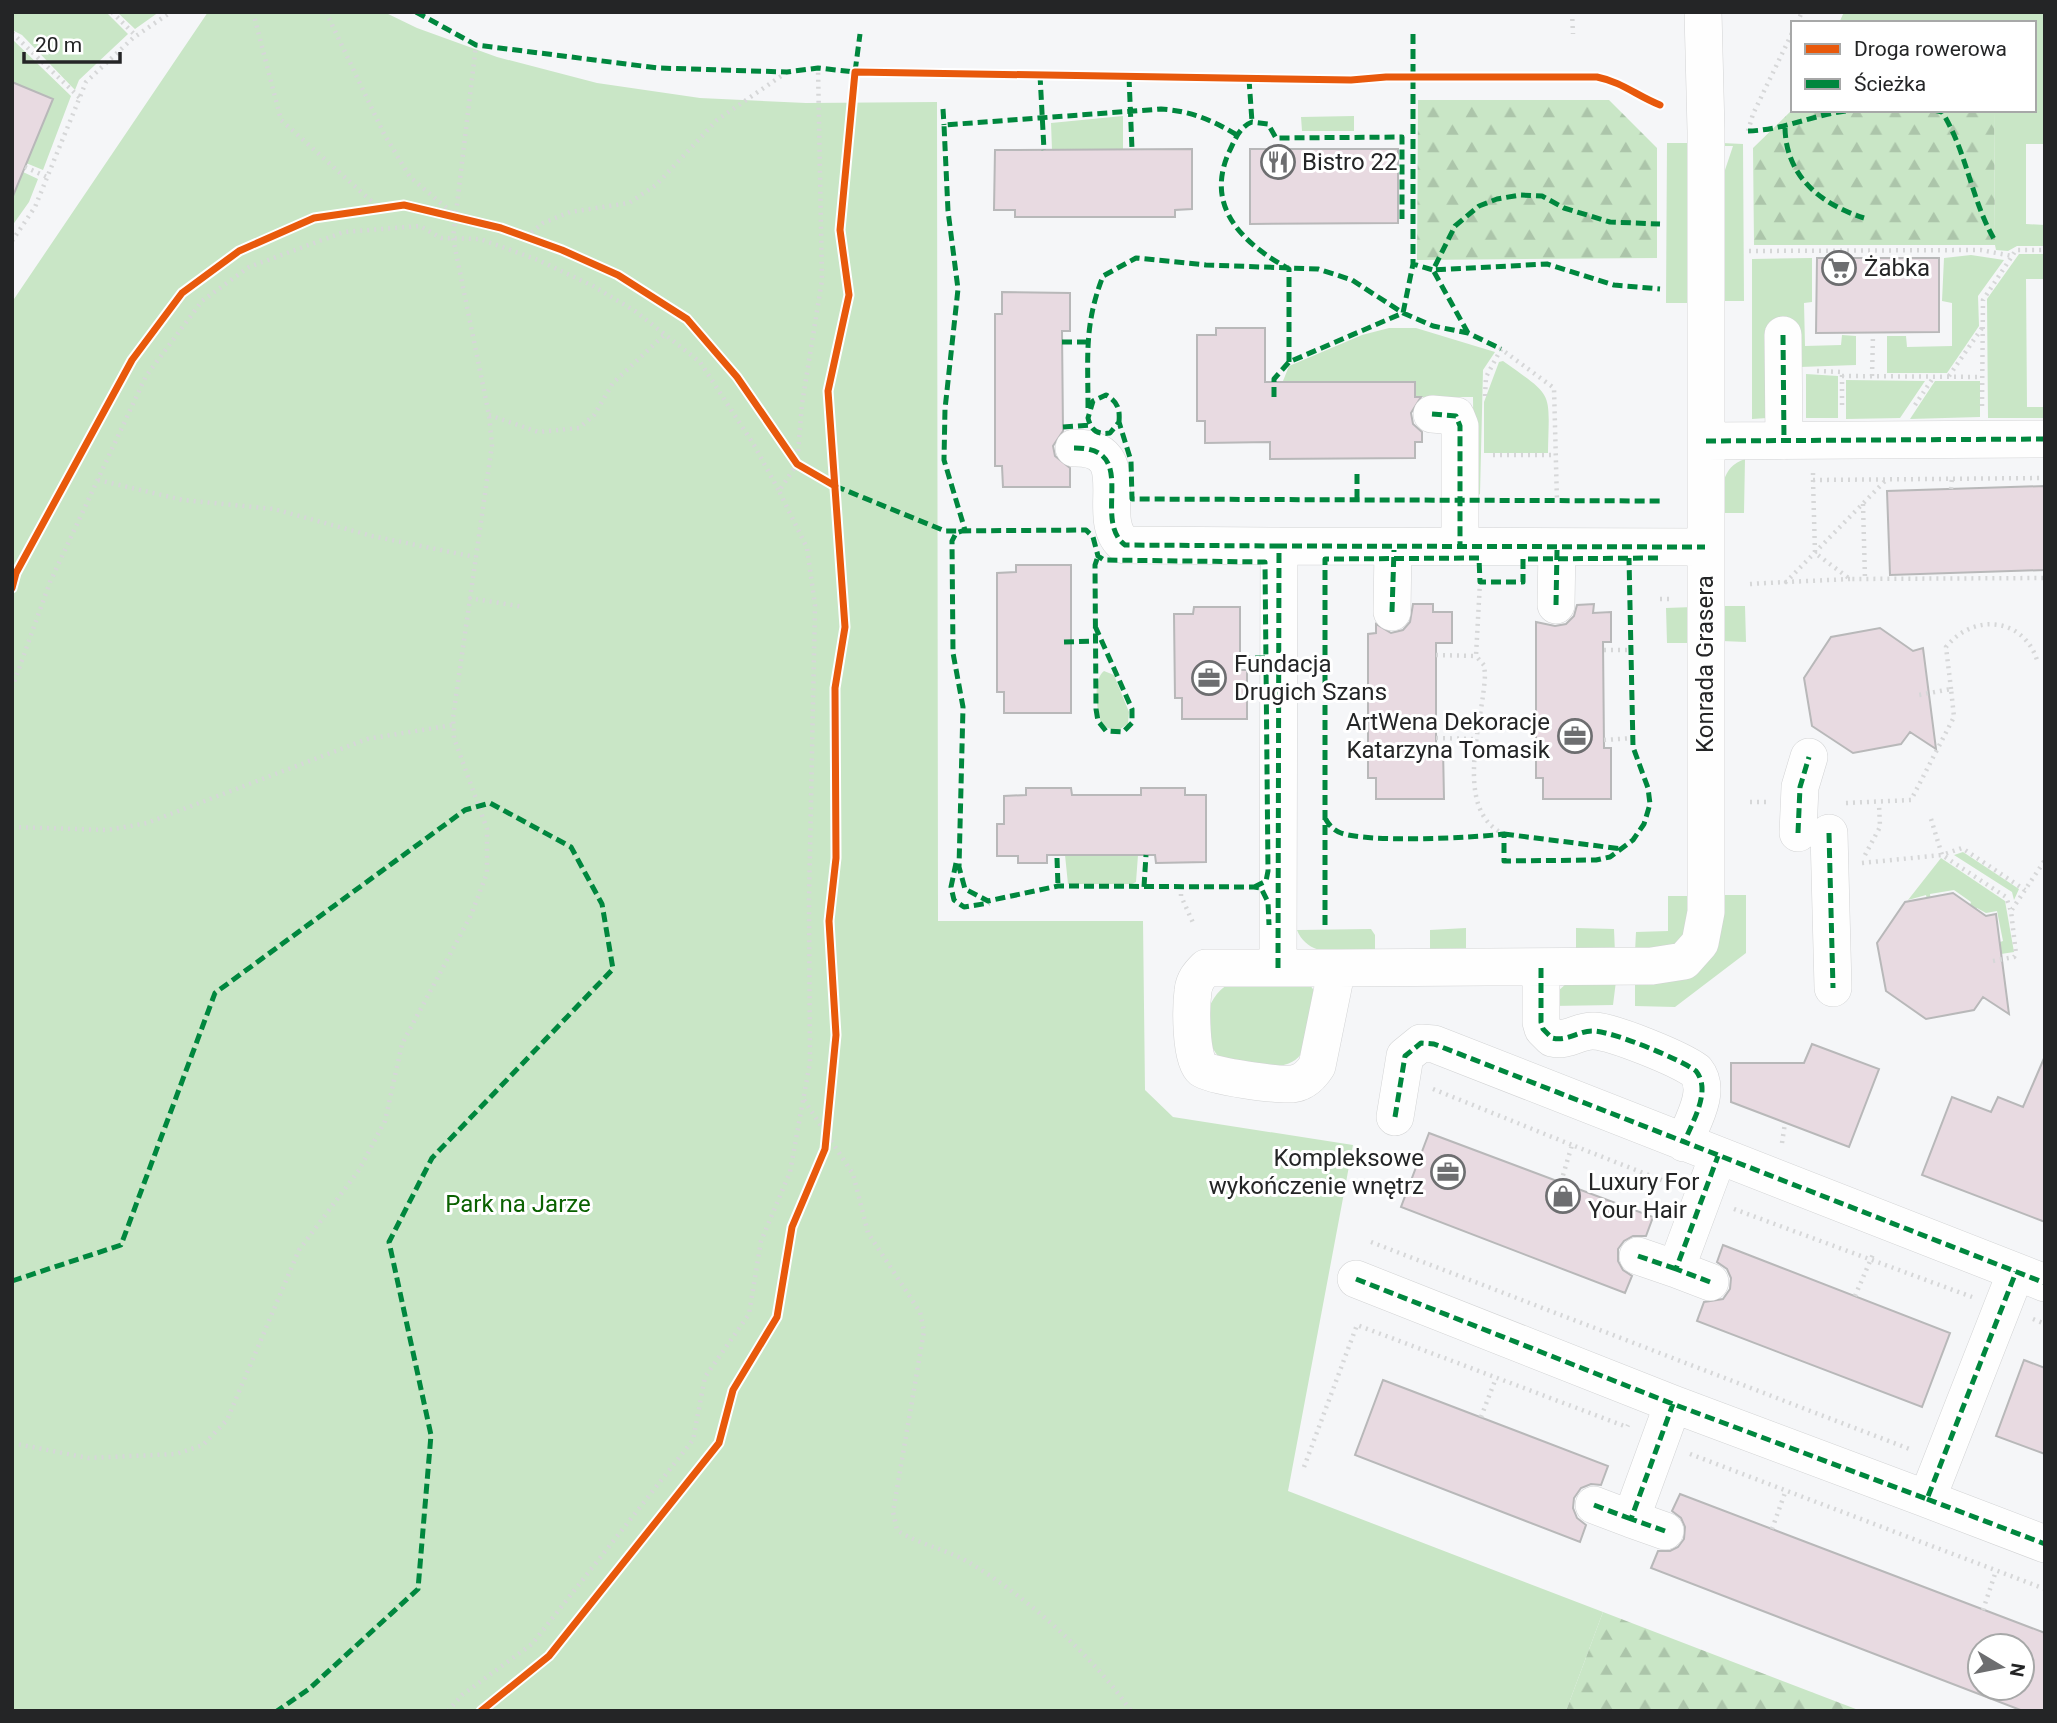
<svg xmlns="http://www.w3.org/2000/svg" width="2057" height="1723" viewBox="0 0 2057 1723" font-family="Roboto,sans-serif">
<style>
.green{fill:#c9e6c6}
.forest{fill:url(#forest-firs)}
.building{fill:#e8dae1;stroke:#b8b8b9;stroke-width:2;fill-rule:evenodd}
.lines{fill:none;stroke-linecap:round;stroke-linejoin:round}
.minor-casing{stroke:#d2d3d4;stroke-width:38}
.path{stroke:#d6d7d8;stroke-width:4.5;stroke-dasharray:2 5;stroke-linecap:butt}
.minor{stroke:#fefefe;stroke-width:37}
.quiet{stroke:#00873e;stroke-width:5;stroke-dasharray:10 5;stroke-linecap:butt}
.cycleway-casing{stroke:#fff;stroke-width:11}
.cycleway{stroke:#e8590c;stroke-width:7}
.labels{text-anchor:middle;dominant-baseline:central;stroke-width:6;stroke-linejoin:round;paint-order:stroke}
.poi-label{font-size:24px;fill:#242526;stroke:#fff;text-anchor:start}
.street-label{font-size:24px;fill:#242526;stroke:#fff}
.park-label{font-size:24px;fill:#0a6100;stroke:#fff}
</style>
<defs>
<pattern id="forest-firs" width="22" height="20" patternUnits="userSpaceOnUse" patternTransform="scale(1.75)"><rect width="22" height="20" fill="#c9e6c6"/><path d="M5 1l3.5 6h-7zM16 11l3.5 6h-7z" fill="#acc5aa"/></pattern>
</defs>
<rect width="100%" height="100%" fill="#f5f6f8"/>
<path class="green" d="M 12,12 L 106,12 L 128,34 L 79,80 L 75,90 L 22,35 L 12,30 Z
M 117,12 L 159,12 L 135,29 Z
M 208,12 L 384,12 L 417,28 L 497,57 L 597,83 L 700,98 L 806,103 L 937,102 L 938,921 L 1143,921 L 1145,1090 L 1173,1117 L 1353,1145 L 1288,1491 L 1603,1612 L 1566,1711 L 12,1711 L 12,302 Z
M 1844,12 L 2045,12 L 2045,144 L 2026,144 L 2026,224 L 2045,225 L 2045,246 L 2017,246 L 2008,251 L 1996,250 L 1995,245 L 1994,110 L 2034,110 L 2034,23 L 1839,23 Z
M 12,39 L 71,96 L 43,170 L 26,163 L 12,82 Z
M 1123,116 L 1123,150 L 1052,150 L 1051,123 Z
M 1354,116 L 1354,131 L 1302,131 L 1301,117 Z
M 1667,143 L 1691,143 L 1691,303 L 1666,303 Z
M 1722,143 L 1743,144 L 1744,301 L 1719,301 L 1723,176 L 1733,146 L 1721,146 Z
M 23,172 L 38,179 L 29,202 L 12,226 L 12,196 Z
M 2019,254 L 2045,254 L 2045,279 L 2026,279 L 2027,407 L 2045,407 L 2045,418 L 1988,418 L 1987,299 Z
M 1971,255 L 2004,260 L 1978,296 L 1979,326 L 1947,373 L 1887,373 L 1887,336 L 1906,336 L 1907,347 L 1952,346 L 1952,303 L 1942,301 L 1944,258 Z
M 1812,258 L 1812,302 L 1804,303 L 1805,346 L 1841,345 L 1842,335 L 1856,336 L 1856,365 L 1800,367 L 1800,329 L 1765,328 L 1767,418 L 1752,419 L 1752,259 Z
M 1389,328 L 1416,328 L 1495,352 L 1483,370 L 1480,494 L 1474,498 L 1473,397 L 1415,397 L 1415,383 L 1283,381 L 1289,366 L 1362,335 Z
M 1503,361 C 1555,398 1549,390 1548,453 L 1484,453 L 1484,402 L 1499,362 Z
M 1806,374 L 1838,376 L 1838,418 L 1806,418 Z
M 1846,380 L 1925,381 L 1900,418 L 1846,419 Z
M 1935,381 L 1980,381 L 1980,417 L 1910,419 Z
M 1745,459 L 1744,513 L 1721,513 C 1723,490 1719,468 1745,459 Z
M 1722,606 L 1745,606 L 1746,642 L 1722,641 Z
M 1693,607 L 1692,643 L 1667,643 L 1666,608 Z
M 1104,671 L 1114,675 L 1129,712 L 1128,724 L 1117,731 L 1102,726 C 1097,713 1092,680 1104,671 Z
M 1963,852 L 2019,889 L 2014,900 L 2012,892 L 1954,855 Z
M 1065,855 L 1138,855 L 1136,882 L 1132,884 L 1068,884 Z
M 1941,858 L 2005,901 L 2014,952 L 2001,954 L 2000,942 L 2003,941 L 1997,911 L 1986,913 L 1977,908 L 1972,914 L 1968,911 L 1971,902 L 1954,890 L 1930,894 L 1931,903 L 1928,904 L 1926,895 L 1908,900 Z
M 1722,895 L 1746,895 L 1746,953 L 1675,1007 L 1635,1006 L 1635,983 C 1706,984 1721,964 1722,895 Z
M 1668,896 L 1692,896 L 1683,944 L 1635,952 L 1636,932 L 1668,931 Z
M 1466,928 L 1466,953 L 1430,953 L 1430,930 Z
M 1576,928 L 1614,929 L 1615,953 L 1576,953 Z
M 1371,929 L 1375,935 L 1375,953 C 1348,952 1309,960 1297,930 Z
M 1616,981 L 1613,1005 L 1552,1006 L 1557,992 L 1568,982 Z
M 1230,983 L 1310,985 L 1315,992 C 1308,1032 1314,1073 1261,1065 C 1246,1062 1232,1061 1218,1056 C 1199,1032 1204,998 1230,983 Z"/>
<path class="forest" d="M 1418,100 L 1609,100 L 1657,148 L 1657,258 L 1417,260 Z
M 1793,109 L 1994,110 L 1995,245 L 1754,245 L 1753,148 Z
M 1603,1612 L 1861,1711 L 1566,1711 Z"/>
<path class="building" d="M 12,82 L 53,99 L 13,196 L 12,196 Z
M 1192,149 L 1192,209 L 1175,210 L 1175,217 L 1015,217 L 1015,210 L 994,210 L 995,150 Z
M 1250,149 L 1398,149 L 1398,223 L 1250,224 Z
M 1817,258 L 1939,258 L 1939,332 L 1816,333 Z
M 1002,292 L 1070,293 L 1070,331 L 1062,331 L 1063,431 L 1053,446 L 1055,456 L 1070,468 L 1070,487 L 1003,487 L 1002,466 L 995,466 L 995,314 L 1002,314 Z
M 1216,328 L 1265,328 L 1265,382 L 1415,382 L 1415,397 L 1421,397 L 1411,413 L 1413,424 L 1422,432 L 1422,442 L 1415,442 L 1415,458 L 1270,459 L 1270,442 L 1205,443 L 1205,421 L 1197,421 L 1197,335 L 1216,335 Z
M 2045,486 L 2045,570 L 1890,575 L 1887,491 Z
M 1016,565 L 1071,565 L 1071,713 L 1004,713 L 1004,692 L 997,692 L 997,573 L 1016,572 Z
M 1413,604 L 1433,604 L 1433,612 L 1452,612 L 1452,643 L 1436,643 L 1436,748 L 1443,748 L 1444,799 L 1376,799 L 1376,778 L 1368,778 L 1368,634 L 1376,633 L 1376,624 L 1391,633 L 1403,630 L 1410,622 Z
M 1594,604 L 1593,613 L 1611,612 L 1611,642 L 1603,642 L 1604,748 L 1611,748 L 1611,799 L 1543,799 L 1543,778 L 1536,778 L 1536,622 L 1555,626 L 1566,624 L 1574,616 L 1577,605 Z
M 1194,607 L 1240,607 L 1240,670 L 1247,670 L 1247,719 L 1182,719 L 1182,698 L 1175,698 L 1174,614 L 1193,614 Z
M 1880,628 L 1913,651 L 1923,648 L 1936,749 L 1910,732 L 1901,744 L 1853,753 L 1812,726 L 1804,678 L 1831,637 Z
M 1026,788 L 1071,788 L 1072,795 L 1141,795 L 1141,788 L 1185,788 L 1185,795 L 1206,795 L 1206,862 L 1156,863 L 1155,855 L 1047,855 L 1047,863 L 1018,863 L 1018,856 L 997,856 L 997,824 L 1004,824 L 1004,796 L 1026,795 Z
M 1953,893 L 1986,916 L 1996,914 L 2009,1014 L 1983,997 L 1974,1010 L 1926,1019 L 1886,991 L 1877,943 L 1905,902 Z
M 1812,1044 L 1879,1069 L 1849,1147 L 1731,1102 L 1731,1063 L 1804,1063 Z
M 2045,1056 L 2045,1222 L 1922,1175 L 1952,1097 L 1991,1112 L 1998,1097 L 2023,1107 Z
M 1429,1133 L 1653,1217 L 1646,1236 L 1633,1236 L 1624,1241 L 1618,1249 L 1618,1261 L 1623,1270 L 1632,1276 L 1625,1293 L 1401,1207 Z
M 1723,1245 L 1950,1333 L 1922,1407 L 1697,1321 L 1704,1302 L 1723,1299 L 1730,1289 L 1731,1278 L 1727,1269 L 1717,1262 Z
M 2024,1360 L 2045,1368 L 2045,1454 L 1996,1436 Z
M 1383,1380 L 1608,1466 L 1601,1485 L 1591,1484 L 1581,1488 L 1574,1498 L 1573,1508 L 1577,1518 L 1586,1525 L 1580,1542 L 1355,1455 Z
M 1680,1494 L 2045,1633 L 2045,1711 L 2023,1711 L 1651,1568 L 1658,1551 L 1670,1551 L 1678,1547 L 1684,1539 L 1685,1527 L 1681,1518 L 1672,1511 ZM 1980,1646 L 2022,1646 L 2022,1688 L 1980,1688 Z"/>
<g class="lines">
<g class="minor-casing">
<path id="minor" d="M 1783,335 L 1784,441
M 1432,414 L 1456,416 L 1460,426 L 1460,547
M 1706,441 L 2045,439
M 1074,448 C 1141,447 1091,519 1125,545 L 1279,546
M 1556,605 L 1557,547
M 1392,612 L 1393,547
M 1798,833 L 1800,787 L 1809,757
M 1829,833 L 1833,988
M 1206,968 L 1337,968 L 1317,1066 C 1311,1075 1304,1083 1292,1084 C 1278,1085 1213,1077 1202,1069 C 1190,1059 1191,1006 1193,991 C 1194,981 1199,975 1206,968 Z
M 1278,968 L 1279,546 L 1705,547
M 1337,968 L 1652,966 L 1684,961 L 1700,943 L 1706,912 L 1706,131 L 1703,12
M 1541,968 L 1541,1022 L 1543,1029 L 1552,1038 C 1568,1042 1579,1030 1594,1031 C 1614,1032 1680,1059 1696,1071 C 1712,1091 1692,1122 1684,1143
M 1395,1117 L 1405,1056 L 1421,1043 L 1434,1044 L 2045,1283
M 1638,1256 L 1676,1269
M 1356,1279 L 1673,1404 L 1927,1499 L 2016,1272
M 1710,1282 L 1676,1269 L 1718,1156
M 1927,1499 L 2045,1544
M 1594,1505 L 1631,1519
M 1665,1531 L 1631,1519 L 1673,1404"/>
</g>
<path class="path" d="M 112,12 L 136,36
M 253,12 L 281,120 L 379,208
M 326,12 L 384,134 L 410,177 L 455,215
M 1572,12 L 1573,34
M 1797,23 L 1802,12
M 12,33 L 80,98
M 1748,131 L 1753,114 L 1793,31
M 25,167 L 47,177
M 526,237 L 543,223 L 570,212 L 629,203 L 656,185 L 717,120 L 787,72
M 12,241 L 35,207 L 86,82 L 133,38 L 171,12
M 1749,251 L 1981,250 L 2012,256
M 1817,371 L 1842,372 L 1842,408
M 1842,376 L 1982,377
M 1872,376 L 1873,335
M 1949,376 L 1982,328
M 1485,396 L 1486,377 L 1501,349 L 1554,388 L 1557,502
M 1915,405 L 1933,378
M 1982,406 L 1983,300 L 2016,250 L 2045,250
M 489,415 L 538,432 L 579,428 L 594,415 L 613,383 L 664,335
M 1493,455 L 1555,455
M 1813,473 L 1813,480 L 2045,478
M 98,480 L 183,500 L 274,509 L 372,536 L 475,557
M 1813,480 L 1815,553 L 1850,579 L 2045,578
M 1951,489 L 1952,478
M 1863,504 L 1865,579
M 1850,579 L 1786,582 L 1886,480
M 1480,582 L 1476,656 L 1484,665 L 1485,674 C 1484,719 1451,810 1504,834
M 1750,584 L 1786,582
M 469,598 L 524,607
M 1660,599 L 1672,599
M 1604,650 L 1631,650
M 1436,655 L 1476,656
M 12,688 L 50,582 L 146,376 L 202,301 L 249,267 L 344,232 L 420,226 L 441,238 L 480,239 L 538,260 L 593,286 L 635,311 L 700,362 L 754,445 L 779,491
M 1951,689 L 1946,647 C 1973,613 2023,617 2037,660
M 1436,738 L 1474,739
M 1604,740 L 1633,738
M 1750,802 L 1767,802
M 1846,803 L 1911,800 L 1954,717 L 1951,689 L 1919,695
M 1931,819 L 1942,855 L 1962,848 L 2025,890
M 12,827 L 108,830 L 147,823 L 367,739 L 453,725
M 1865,855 L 1880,827 L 1879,804
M 1862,863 L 1942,855 L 2006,897 L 2011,911
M 1181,887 L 1181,896 L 1194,925
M 1993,961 L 2014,957 L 2016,954 L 2011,911 L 2045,860
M 1433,1089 L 1572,1145
M 804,1100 L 853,1174 L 868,1233 L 920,1312 L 924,1331 L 893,1512 L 897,1530 C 919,1545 947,1549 970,1563 C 1027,1597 1093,1656 1131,1711
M 1782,1143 L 1785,1123
M 1561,1182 L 1572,1145 L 1669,1183 L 1670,1180
M 1734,1209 L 1972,1297
M 1371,1242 L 1912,1450
M 1855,1296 L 1874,1252
M 2033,1319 L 2045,1324
M 1481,1417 L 1496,1378
M 12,1443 L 88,1458 L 176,1454 L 203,1445 L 227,1420 L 299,1250 L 359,1170 L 385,1121 L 402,1044 L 471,915 L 487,873 L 487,829 L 454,738 L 453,717 L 492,445 L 489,415 L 453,238 L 476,45
M 1690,1454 L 2045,1589
M 1304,1467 L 1357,1325 L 1627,1427 L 1628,1425
M 1772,1529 L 1786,1490
M 1983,1610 L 1996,1571
M 448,1711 L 462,1695 L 532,1644 L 693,1440 L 705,1377 L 749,1314 L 761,1241 L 790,1172 L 810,1062 L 809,900 L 815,605 L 807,548 L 779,491 L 797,464 L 802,404 L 822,280 L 818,68"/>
<use href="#minor" class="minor"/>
<path class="quiet" d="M 416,12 L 476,45 L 658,68 L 787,72 L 818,68 L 855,72 L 860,34
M 1413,34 L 1413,264 L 1433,270 L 1455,226 L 1479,206 L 1497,199 L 1520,195 L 1542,196 L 1564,208 L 1610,222 L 1660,224
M 1040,75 L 1044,150
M 1129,77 L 1132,149
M 1249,79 L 1252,122
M 943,109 L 944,125
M 1934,110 L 1942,112 C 1967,152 1971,199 1994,239
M 1785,128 C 1786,176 1820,204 1864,218
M 1748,131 C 1787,130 1818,112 1856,110
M 1237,135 C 1212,120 1191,111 1161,109 L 944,125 L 948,211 L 958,289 L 945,409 L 944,460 L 965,530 L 956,533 L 952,541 L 953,653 L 963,707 L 959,867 L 965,889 L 988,901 L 1058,886 L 1254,887 L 1261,888 L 1268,902 L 1269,925
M 1468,333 L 1433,270 L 1547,264 L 1614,285 L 1660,289
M 1783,335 L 1784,441
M 1062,342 L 1088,342
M 1289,362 L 1289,269 C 1244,244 1204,208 1229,152 C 1235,140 1239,127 1252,122 L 1268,124 L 1276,138 L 1402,137 L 1402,219
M 1274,397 L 1274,379 L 1289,362 L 1403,313 L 1413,264
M 1088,408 C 1088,356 1084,325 1103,276 L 1136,258 L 1206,265 L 1318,269 L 1352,280 L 1403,313 L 1433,326 L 1468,333 L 1501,349
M 1432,414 L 1456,416 L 1460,426 L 1460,547
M 1119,422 C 1120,409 1118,402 1106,395 L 1093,401 L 1088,418 C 1091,430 1097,435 1110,433 L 1119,422 L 1131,461 L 1132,499 L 1660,501
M 1063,427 L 1090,425
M 1706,441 L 2045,439
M 1074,448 C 1141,447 1091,519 1125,545 L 1279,546
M 1357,474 L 1357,502
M 835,486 L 945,531 L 1086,530 L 1093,537 L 1098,556 L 1104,560 L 1265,562 L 1268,871 L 1266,881 L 1254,887
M 1556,605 L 1557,550
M 1392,612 L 1394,550
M 1095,626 L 1132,709 L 1132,723 L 1123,732 L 1106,731 L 1098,721 L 1096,709 L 1095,565 L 1098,556
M 1064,642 L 1096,641
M 1240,658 L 1269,658
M 1325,818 C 1329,825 1333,830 1341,833 C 1369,843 1471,838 1504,834 L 1504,861 L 1596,860 L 1610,857 L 1633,840 L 1644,824 L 1650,804 L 1648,788 L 1633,747 L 1629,558
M 1798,833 L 1800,787 L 1809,757
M 1829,833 L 1833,988
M 1504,834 L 1622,849
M 1057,858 L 1058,886
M 956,863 L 951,887 L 954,900 L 964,907 L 989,903
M 1144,887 L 1146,855
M 1325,925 L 1325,559 L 1479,558 L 1480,582 L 1523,582 L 1523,559 L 1660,558
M 1278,968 L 1279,546 L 1705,547
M 1541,968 L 1541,1022 L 1543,1029 L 1552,1038 C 1568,1042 1579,1030 1594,1031 C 1614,1032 1680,1059 1696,1071 C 1712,1091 1692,1122 1684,1143
M 1395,1117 L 1405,1056 L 1421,1043 L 1434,1044 L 2045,1283
M 1638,1256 L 1676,1269
M 1356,1279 L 1673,1404 L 1927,1499 L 2016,1272
M 12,1281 L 121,1245 L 215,993 L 465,810 L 490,803 L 571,847 L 602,904 L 613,969 L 432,1158 L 389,1242 L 431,1435 L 418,1589 L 309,1689 L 277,1711
M 1710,1282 L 1676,1269 L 1718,1156
M 1927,1499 L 2045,1544
M 1594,1505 L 1631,1519
M 1665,1531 L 1631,1519 L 1673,1404"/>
<g class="cycleway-casing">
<path id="cycleway" d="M 12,588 L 16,573 L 132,360 L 182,293 L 239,251 L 314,218 L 404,205 L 501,228 L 562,250 L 618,275 L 687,319 L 737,377 L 797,464 L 835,486
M 481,1711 L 549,1656 L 719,1443 L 733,1390 L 777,1317 L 792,1227 L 825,1149 L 836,1035 L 829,921 L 836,858 L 835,688 L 845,627 L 828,391 L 849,295 L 840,230 L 855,72 L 1351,80 L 1386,77 L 1597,77 C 1622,82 1637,96 1660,105"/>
</g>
<use href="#cycleway" class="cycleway"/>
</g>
<defs>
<g id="restaurant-ring" transform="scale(1.75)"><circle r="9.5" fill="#fff" stroke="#6d6e70" stroke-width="1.5"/><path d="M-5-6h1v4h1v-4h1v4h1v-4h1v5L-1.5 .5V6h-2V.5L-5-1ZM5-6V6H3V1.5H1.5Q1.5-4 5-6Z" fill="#6d6e70"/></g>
<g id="supermarket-ring" transform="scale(1.75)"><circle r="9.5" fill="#fff" stroke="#6d6e70" stroke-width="1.5"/><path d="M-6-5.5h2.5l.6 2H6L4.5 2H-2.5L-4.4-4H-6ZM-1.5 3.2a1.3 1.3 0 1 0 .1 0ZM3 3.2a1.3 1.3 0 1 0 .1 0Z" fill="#6d6e70"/></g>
<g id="office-ring" transform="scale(1.75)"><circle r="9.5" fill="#fff" stroke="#6d6e70" stroke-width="1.5"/><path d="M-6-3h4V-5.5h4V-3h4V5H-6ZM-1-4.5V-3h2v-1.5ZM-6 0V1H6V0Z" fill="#6d6e70"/></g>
<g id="shop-ring" transform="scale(1.75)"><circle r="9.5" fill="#fff" stroke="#6d6e70" stroke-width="1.5"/><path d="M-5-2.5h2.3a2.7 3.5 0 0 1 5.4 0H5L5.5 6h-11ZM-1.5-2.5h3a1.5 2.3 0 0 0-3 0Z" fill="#6d6e70"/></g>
</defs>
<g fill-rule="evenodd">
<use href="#restaurant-ring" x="1278" y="162"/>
<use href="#supermarket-ring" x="1839" y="268"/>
<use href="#office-ring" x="1209" y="678"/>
<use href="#office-ring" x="1575" y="736"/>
<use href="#office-ring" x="1448" y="1172"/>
<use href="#shop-ring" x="1563" y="1196"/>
</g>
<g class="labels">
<g class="poi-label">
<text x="1302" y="162">Bistro 22</text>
<text x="1864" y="268">Żabka</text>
<text x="1234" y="664">Fundacja<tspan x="1234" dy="28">Drugich Szans</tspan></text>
<text x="1550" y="722" text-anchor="end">ArtWena Dekoracje<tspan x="1550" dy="28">Katarzyna Tomasik</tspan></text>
<text x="1424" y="1158" text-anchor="end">Kompleksowe<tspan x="1424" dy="28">wykończenie wnętrz</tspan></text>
<text x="1588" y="1182">Luxury For<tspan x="1588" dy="28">Your Hair</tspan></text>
</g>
<g class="street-label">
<text transform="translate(1705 664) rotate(-90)">Konrada Grasera</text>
</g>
<g class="park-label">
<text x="518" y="1204">Park na Jarze</text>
</g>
</g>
<rect width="2057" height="1723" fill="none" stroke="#242526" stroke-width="28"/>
<rect x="1791" y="21" width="245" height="91" fill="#ffffff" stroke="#a7a8a8" stroke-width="2"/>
<rect x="1805" y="44" width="35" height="10" fill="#e8590c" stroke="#a7a8a8" stroke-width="2"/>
<text x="1854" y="56" font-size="21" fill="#242526">Droga rowerowa</text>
<rect x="1805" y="79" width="35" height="10" fill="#00873e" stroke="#a7a8a8" stroke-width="2"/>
<text x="1854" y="91" font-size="21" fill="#242526">Ścieżka</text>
<g transform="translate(2001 1667) rotate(100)"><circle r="33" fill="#ffffff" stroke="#a7a8a8" stroke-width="2"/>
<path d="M0-5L12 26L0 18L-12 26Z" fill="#6d6e70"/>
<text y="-10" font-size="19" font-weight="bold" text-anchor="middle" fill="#242526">N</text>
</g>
<path d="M24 52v10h96v-10" fill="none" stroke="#242526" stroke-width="3.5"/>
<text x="35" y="52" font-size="21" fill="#242526" stroke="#ffffff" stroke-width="5" paint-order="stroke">20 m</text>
</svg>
